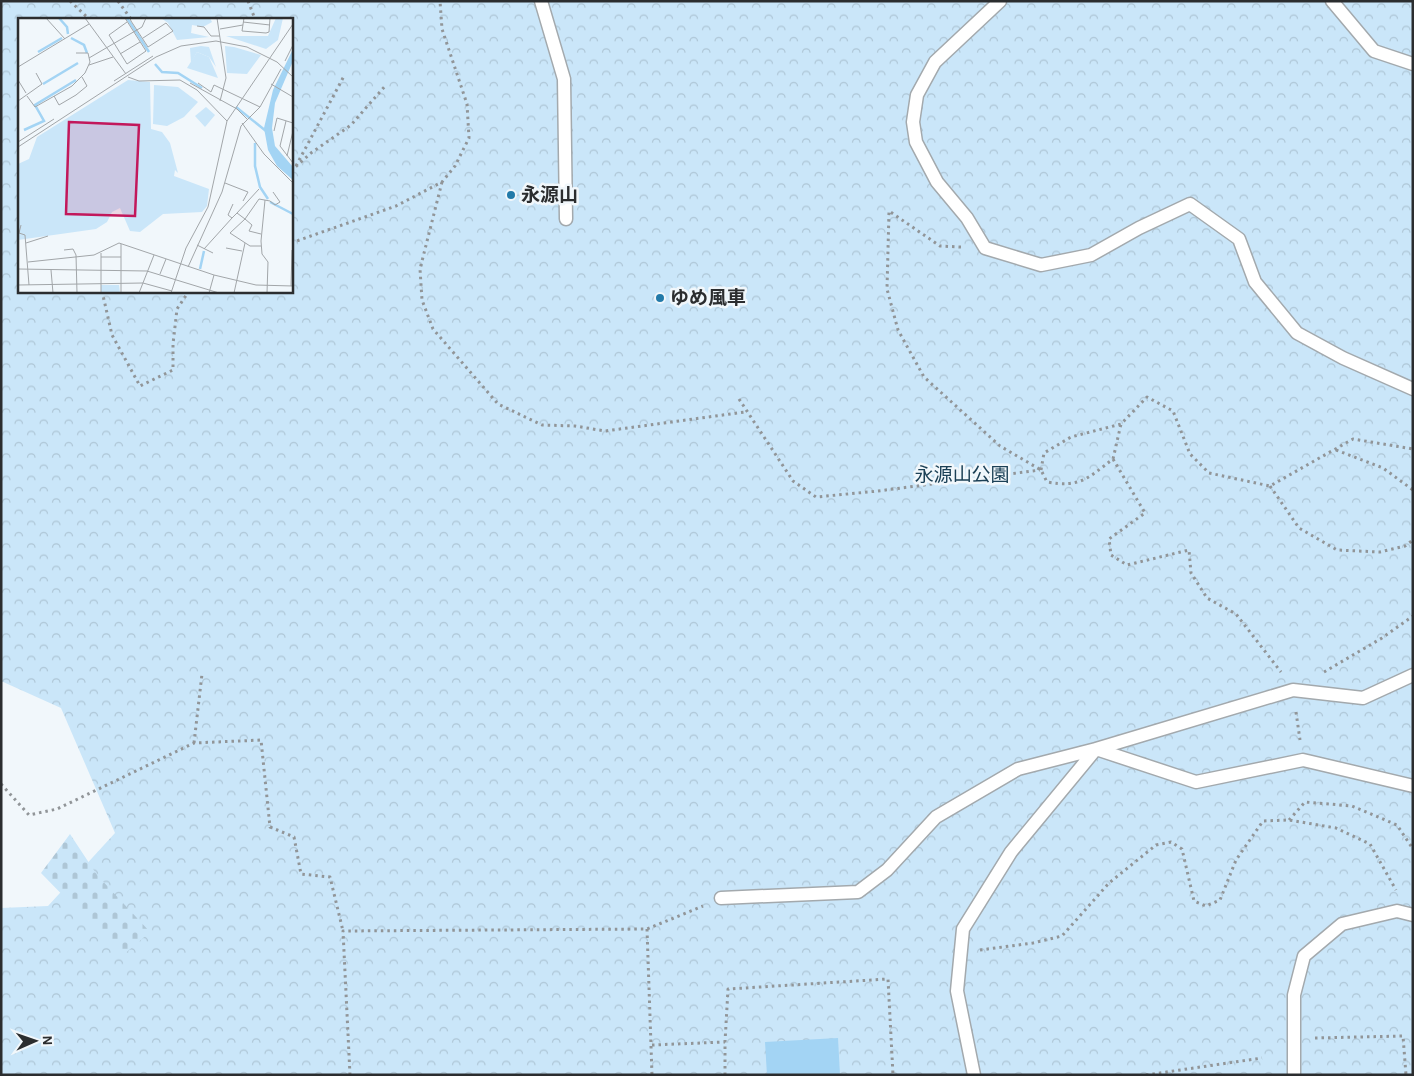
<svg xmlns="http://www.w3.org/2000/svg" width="1414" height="1076" viewBox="0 0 1414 1076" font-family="'Alegreya Sans','Noto Sans JP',sans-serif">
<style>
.forest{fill:url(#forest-crowns);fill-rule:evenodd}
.cemetery{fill:url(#cemetery-stones)}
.water{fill:#a3d4f4}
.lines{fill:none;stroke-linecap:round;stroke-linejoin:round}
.lane-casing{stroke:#a3a9ad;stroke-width:15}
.path{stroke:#919598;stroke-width:3;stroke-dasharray:2.5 4;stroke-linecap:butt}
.lane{stroke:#fff;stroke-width:12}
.poi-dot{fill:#227aa9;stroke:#f1f7fb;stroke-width:2}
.labels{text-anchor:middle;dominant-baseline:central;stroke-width:5;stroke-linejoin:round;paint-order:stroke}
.poi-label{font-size:19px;font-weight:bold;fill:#2b2d2f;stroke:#f1f7fb;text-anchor:start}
.park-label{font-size:19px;fill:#1b4056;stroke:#f1f7fb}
.inset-river{fill:none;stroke:#a3d4f4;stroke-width:2.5}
.inset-road{fill:none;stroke:#a2a6a9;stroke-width:1}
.view{fill:#c2185b;fill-opacity:0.15;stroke:#c2185b;stroke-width:2.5}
.inset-edge{fill:none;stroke:#2b2d2f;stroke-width:2.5}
</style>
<defs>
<pattern id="forest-crowns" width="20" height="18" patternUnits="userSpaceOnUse" patternTransform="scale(1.25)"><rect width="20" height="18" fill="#cae6f9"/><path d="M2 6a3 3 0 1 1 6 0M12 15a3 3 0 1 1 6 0" fill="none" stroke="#aec6d6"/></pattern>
<pattern id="cemetery-stones" width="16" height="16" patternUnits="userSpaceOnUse" patternTransform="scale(1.25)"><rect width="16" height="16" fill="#cae6f9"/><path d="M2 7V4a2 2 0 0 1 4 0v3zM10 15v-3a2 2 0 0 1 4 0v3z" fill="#aec6d6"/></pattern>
</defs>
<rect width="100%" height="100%" fill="#f1f7fb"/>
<path class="forest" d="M 1,1 L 1413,1 L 1413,1075 L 1,1075 L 1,908 L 48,906 L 115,833 L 61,708 L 1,681 ZM 19,19 L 291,19 L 291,291 L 19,291 Z"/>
<path class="cemetery" d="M 70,834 L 97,875 L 150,932 L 122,956 L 41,873 Z"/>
<path class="water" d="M 838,1038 L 840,1075 L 767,1075 L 765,1042 Z"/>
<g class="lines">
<g class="lane-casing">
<path id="lane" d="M 541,1 L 564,79 L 566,219
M 1000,1 L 935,62 L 917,95 L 913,122 L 916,142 L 937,182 L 967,218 L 985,248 L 1041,265 L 1091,255 L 1139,228 L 1190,204 L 1239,239 L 1255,282 L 1297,333 L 1343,358 L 1413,389
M 1332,1 L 1374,51 L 1413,64
M 721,898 L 858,892 L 887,870 L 936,817 L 1018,769 L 1096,749 L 1196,782 L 1303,760 L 1413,786
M 974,1075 L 957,991 L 963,929 L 1011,852 L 1096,749 L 1293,690 L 1363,698 L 1413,675
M 1294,1075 L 1294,995 L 1304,956 L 1342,924 L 1397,911 L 1413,915"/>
</g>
<path class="path" d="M 70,1 L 89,19
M 118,1 L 131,19
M 248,1 L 255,19
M 296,166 L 344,76
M 291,171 L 311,153 L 351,125 L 386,85
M 442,182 L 420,269 L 422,300 L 433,329 L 498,404 L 542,425 L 575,426 L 605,431 L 745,412
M 291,243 L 396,206 L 442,182 L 455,166 L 469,138 L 467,104 L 442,29 L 440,1
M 961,247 L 940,246 L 889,211 L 887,289 L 898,330 L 924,377 L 1000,446 L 1041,470 L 1047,482 C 1080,488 1088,478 1113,459 L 1121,424
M 102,291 L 112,335 L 140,386 L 173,370 L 173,344 L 177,309 L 189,291
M 739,399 L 793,481 L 816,497 L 878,491 L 1040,470
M 1336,450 L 1383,468 L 1413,490
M 1113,459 L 1145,513 L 1109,539 L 1111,555 L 1127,565 L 1189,550 L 1191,573 L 1207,598 L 1236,614 L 1281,672
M 1041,470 L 1044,453 L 1071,437 L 1121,424 L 1147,397 L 1173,411 L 1190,454 L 1209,473 L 1270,486 L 1353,439 L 1413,449
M 1270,486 L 1299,528 L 1337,550 L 1380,552 L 1405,546 L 1413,540
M 1324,672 L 1382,638 L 1413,616
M 1296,712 L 1300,740
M 194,743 L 202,674
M 1,784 L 29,815 L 57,809 L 194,743 L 261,740 L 270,827 L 294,837 L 301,874 L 330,877 L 343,931
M 1289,820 L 1305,802 L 1352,806 L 1397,825 L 1413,849
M 647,929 L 652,1075
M 980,950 L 1033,943 L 1062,936 L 1109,883 L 1156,845 L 1171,842 L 1182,849 L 1194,901 L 1206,906 L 1220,900 L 1236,860 L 1263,821 L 1289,820 L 1336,828 L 1370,844 L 1396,890
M 1315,1038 L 1403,1036 L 1406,1075
M 652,1045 L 725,1042
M 350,1075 L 343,931 L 647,929 L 703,906
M 725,1075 L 725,1042 L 728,989 L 888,979 L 893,1075
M 1146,1075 L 1262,1058"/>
<use href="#lane" class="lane"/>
</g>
<g class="poi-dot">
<circle cx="511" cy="195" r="5"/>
<circle cx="660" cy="298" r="5"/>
</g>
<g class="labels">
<g class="poi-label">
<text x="521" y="195">永源山</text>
<text x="670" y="298">ゆめ風車</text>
</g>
<g class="park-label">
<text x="962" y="475">永源山公園</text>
</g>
</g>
<g transform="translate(18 18)">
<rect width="275" height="275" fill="#f1f7fb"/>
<path d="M 143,0 L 192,0 L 194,4 L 185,9 L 174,7 L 173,15 L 191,19 L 159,22 L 150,5 ZM 258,0 L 265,0 L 260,22 L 248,31 L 208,18 L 250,18 ZM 183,28 L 191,29 L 198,49 L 191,39 L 179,34 L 173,45 L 172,30 ZM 207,28 L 216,29 L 243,37 L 229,56 L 209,55 ZM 110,62 L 132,64 L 133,111 L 144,114 L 152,125 L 160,155 L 157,152 L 156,158 L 191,171 L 189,188 L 184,194 L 145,196 L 122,214 L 112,213 L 102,190 L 94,194 L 89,204 L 78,211 L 0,222 L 0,146 L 11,141 L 19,119 ZM 83,267 L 101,267 L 102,275 L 83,275 Z" fill="#cae6f9"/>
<path d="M 179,34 L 191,39 L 200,60 L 169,50 Z" fill="#cae6f9"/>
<path d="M 136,67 L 160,69 L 180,84 L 166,99 L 149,108 L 135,106 ZM 188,89 L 197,97 L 187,109 L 177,98 Z" fill="#cae6f9"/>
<path d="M 275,31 L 275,43 L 257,85 L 254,110 L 257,128 L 275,149 L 275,162 L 259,148 L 250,132 L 246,110 L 255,72 Z" fill="#a3d4f4"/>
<path class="inset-river" d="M 41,0 L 49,9 L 50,16M 109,0 L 131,34M 53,20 L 66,27 L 69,35M 20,34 L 44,20M 137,46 L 144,54 L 160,55 L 184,70M 25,66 L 60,45M 218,89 L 248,113M 6,112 L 26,103 L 17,87 L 58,62M 237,125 L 237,148 L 242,169 L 250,181M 252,184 L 275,196M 182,251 L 186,233"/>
<path class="inset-road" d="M 28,0 L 47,21M 67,0 L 108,56M 107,0 L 128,33 L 109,46 L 91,17 L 109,4M 112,0 L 113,3 L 130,29 L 155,13 L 148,5 L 125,20M 199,0 L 208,60 L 202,83M 226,0 L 224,13 L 248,15 L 251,14 L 252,0M 225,4 L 252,7M 179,8 L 186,9 L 193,18 L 202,18M 202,11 L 225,7M 102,36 L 122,24M 71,40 L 124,9 L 128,0M 267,43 L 275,27M 71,47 L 95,39M 0,49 L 71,6M 110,59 L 121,63 L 162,62 L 179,72 L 209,103M 0,62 L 8,75M 96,63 L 135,38M 172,65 L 219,91 L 230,102M 180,65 L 193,74 L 196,67 L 242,89M 253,66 L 275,79M 9,78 L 17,89 L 54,68 L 67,55 L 72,44 L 70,35 L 58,35M 36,78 L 41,87 L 58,77 L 69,68 L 64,59M 0,83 L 24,66 L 18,55M 268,103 L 262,128 L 275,145M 224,105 L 246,136 L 275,165M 256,113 L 259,100 L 275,105M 0,124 L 36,101M 0,129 L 138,39 L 163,28 L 198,23 L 229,29 L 259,44 L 275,59M 269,138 L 275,113M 207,165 L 230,174 L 225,183M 247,182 L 243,223 L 244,236 L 250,244 L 249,275M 215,186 L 210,197 L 214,200 L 219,195 L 227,201 L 241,181 L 252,183 L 257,187 L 262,184 L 255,174M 219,195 L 241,171M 3,207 L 1,215 L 7,217 L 11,267M 8,225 L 30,218M 179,227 L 195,235M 243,228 L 232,228 L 212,215 L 227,201 L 234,207 L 231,213 L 243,216M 208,230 L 224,233M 186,231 L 214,200M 46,232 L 55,231 L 58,237 L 59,275M 83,235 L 83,275M 83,239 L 103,239M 10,244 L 76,237 L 101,225 L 196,257 L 238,267 L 275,268M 170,249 L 204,174 L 223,108 L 242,89 L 263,51M 0,251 L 129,253 L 201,275M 33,252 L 35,275M 142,256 L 148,241M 0,267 L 125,265 L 154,273M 273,268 L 274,232M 103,275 L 103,226M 121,275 L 136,237M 153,275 L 168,230 L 190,189 L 209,103 L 275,6M 191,275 L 196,257M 216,275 L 227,225"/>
<path class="view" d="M 51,104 L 121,107 L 117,198 L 48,196 Z"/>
<rect width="275" height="275" class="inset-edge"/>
</g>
<rect width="1414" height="1076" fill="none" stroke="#2b2d2f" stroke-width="5"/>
<g transform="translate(35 1041) rotate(88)" stroke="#f1f7fb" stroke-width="4" paint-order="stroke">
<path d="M0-4L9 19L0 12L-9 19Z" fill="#2b2d2f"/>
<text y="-8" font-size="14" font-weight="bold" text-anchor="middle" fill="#2b2d2f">N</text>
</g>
</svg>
